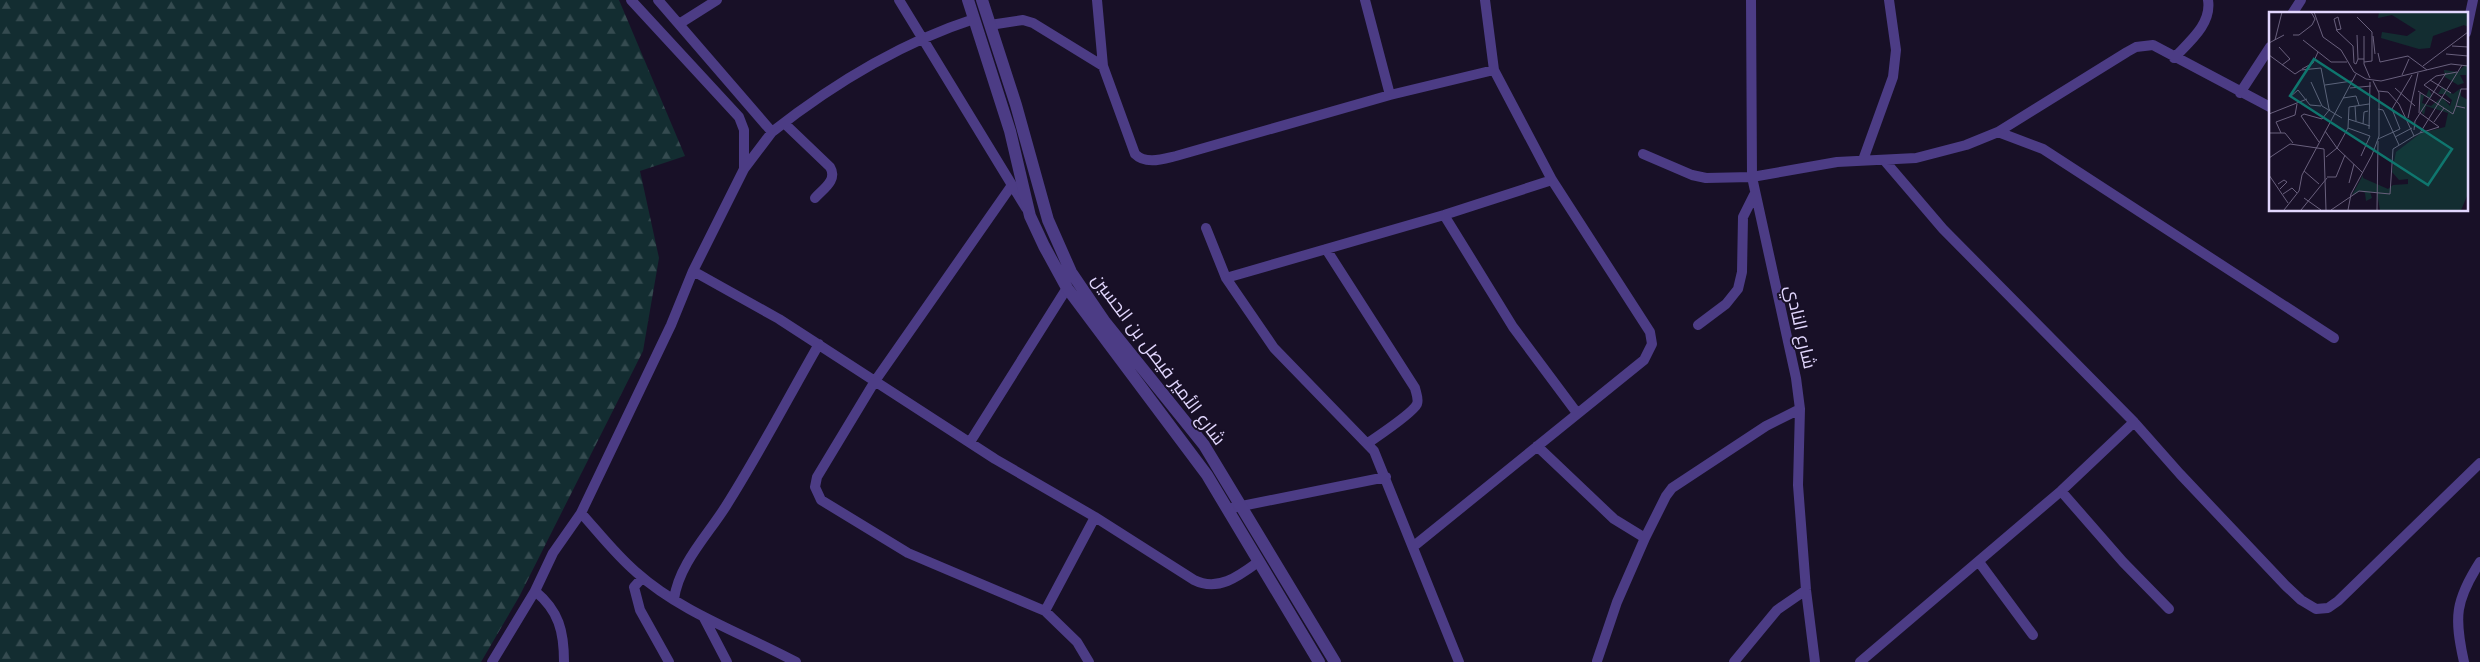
<svg xmlns="http://www.w3.org/2000/svg" width="2480" height="662" viewBox="0 0 2480 662" font-family="Quicksand,Cairo,sans-serif">
<style>
.forest{fill:url(#forest-firs)}
.lines{fill:none;stroke-linecap:round;stroke-linejoin:round}
.minor{stroke:#4c3c85;stroke-width:10}
.tertiary{stroke:#4c3c85;stroke-width:12}
.labels{text-anchor:middle;dominant-baseline:central;stroke-width:4;stroke-linejoin:round;paint-order:stroke}
.street-label{font-size:18px;fill:#e2d7fe;stroke:#181027}
.inset-road{fill:none;stroke:#69607d;stroke-width:1}
.view{fill:#0f766e;fill-opacity:0.15;stroke:#0f766e;stroke-width:2.5}
.inset-edge{fill:none;stroke:#e2d7fe;stroke-width:2.5}
</style>
<defs>
<pattern id="forest-firs" width="22" height="20" patternUnits="userSpaceOnUse" patternTransform="scale(1.25)"><rect width="22" height="20" fill="#132d31"/><path d="M5 1l3.5 6h-7zM16 11l3.5 6h-7z" fill="#354b50"/></pattern>
</defs>
<rect width="100%" height="100%" fill="#181027"/>
<path class="forest" d="M 0,0 L 619,0 L 685,156 L 640,171 L 659,258 L 643,351 L 519,597 L 481,662 L 0,662 Z"/>
<g class="lines">
<path class="minor" d="M 631,0 L 739,117 L 744,130 L 744,168
M 658,0 L 772,132 C 833,84 900,43 974,19
M 899,0 L 1026,208
M 1097,0 L 1103,66 L 1135,154 C 1146,165 1163,159 1176,156 L 1390,95 L 1494,70
M 1365,0 L 1390,95
M 1751,0 L 1752,177 L 1796,378 L 1800,409 L 1798,485 L 1806,590 L 1815,662
M 2292,14 L 2301,0
M 679,24 L 717,0
M 990,25 L 1023,20 L 1033,23 L 1103,66
M 2466,33 L 2473,0
M 2174,58 C 2189,42 2212,24 2208,0
M 2240,93 L 2270,47
M 784,123 L 830,167 C 838,180 823,189 815,198
M 1998,132 L 2127,52 L 2136,47 L 2153,45 L 2270,107
M 1643,154 L 1692,175 L 1706,178 L 1752,177 L 1837,162 L 1916,158 L 1966,145 L 1998,132 L 2043,149 L 2334,338
M 1863,160 L 1893,77 L 1896,50 L 1889,0
M 1884,160 L 1943,229 L 2134,422 L 2180,474 L 2286,586 L 2301,600 L 2316,609 L 2328,608 L 2338,601 L 2480,463
M 1012,185 L 875,381 L 817,477 L 815,487 L 821,500 L 908,553 L 1045,611 L 1077,642 L 1089,662
M 1444,215 L 1513,327 L 1577,413
M 1206,228 L 1226,278 L 1274,348 L 1374,451 L 1459,662
M 1326,249 L 1415,388 C 1416,393 1419,399 1417,404 C 1413,413 1378,436 1368,443
M 693,271 L 779,319 L 995,459 L 1095,517 L 1194,580 C 1218,592 1239,576 1258,562
M 1226,278 L 1444,215 L 1552,180
M 1698,325 L 1726,304 L 1738,289 L 1742,272 L 1743,217 L 1754,195
M 970,442 L 1067,288
M 1537,446 L 1614,519 L 1645,538 L 1666,496 L 1672,488 L 1766,426 L 1800,409
M 2061,491 L 2123,562 L 2169,609
M 1227,509 L 1386,477
M 581,513 L 671,325 L 693,271 L 744,169 L 772,132
M 1414,546 L 1644,360 L 1652,344 L 1650,332 L 1552,180 L 1494,70 L 1485,0
M 1979,562 L 2033,635
M 642,578 L 634,587 L 640,610 L 669,662
M 674,599 C 679,564 707,536 726,506 C 759,454 788,398 819,344
M 1045,611 L 1095,517
M 704,618 L 727,662
M 1597,661 L 1617,602 L 1645,538
M 492,662 L 535,591
M 564,662 C 564,631 559,611 535,591 L 553,553 L 581,513 C 599,533 616,555 636,572 C 682,613 742,633 796,662
M 1734,662 L 1777,610 L 1806,590
M 1860,662 L 2061,491 L 2134,422
M 2464,662 C 2454,617 2455,601 2480,562"/>
<path class="tertiary" d="M 968,0 L 1010,131 L 1030,216 L 1044,246 L 1067,288 L 1207,475 L 1319,662
M 982,0 L 1016,105 L 1048,220 L 1071,272 L 1105,322 L 1204,445 L 1335,662"/>
</g>
<g class="labels">
<g class="street-label">
<text transform="translate(1801 327) rotate(77)">شارع النادي</text>
<text transform="translate(1159 359) rotate(53)">شارع الأمير فيصل بن الحسين</text>
</g>
</g>
<g transform="translate(2269 12)">
<rect width="199" height="199" fill="#181027"/>
<path d="M 110,0 L 199,0 L 199,15 L 195,13 L 164,24 L 161,36 L 150,37 L 112,26 L 113,20 L 138,24 L 147,18 L 123,3 L 109,6 ZM 196,53 L 199,53 L 199,84 L 197,63 L 191,63 L 195,71 L 189,73 L 176,65 L 175,58 L 189,60 ZM 173,75 L 184,82 L 192,76 L 192,84 L 199,88 L 199,182 L 192,198 L 111,198 L 108,181 L 101,180 L 103,186 L 97,189 L 96,181 L 92,179 L 83,183 L 94,163 L 94,166 L 119,177 L 124,173 L 139,172 L 139,167 L 130,168 L 123,160 L 127,140 L 152,121 L 176,115 L 179,101 L 157,94 L 155,103 L 151,98 L 151,82 L 157,84 L 160,77 L 163,84 L 161,86 L 155,84 L 153,91 L 162,94 L 173,85 L 181,94 L 183,88 L 176,82 L 169,82 Z" fill="#132d31"/>
<path class="inset-road" d="M 45,0 L 54,25 L 72,38 L 85,60 L 97,67 L 112,69 L 182,52 L 199,54M 69,5 L 65,7 L 68,19 L 84,34 L 85,51 L 87,52 L 89,47 L 95,47M 88,5 L 103,20 L 103,49 L 95,50M 67,18 L 72,17 L 69,5M 24,23 L 30,23 L 43,13 L 46,7 L 42,0M 88,23 L 89,47M 95,24 L 95,52 L 101,66M 104,24 L 106,42M 6,28 L 13,0M 34,28 L 62,50 L 78,50M 0,31 L 15,23M 183,34 L 199,35M 10,35 L 21,47 L 13,53M 109,41 L 111,50 L 139,44 L 158,58M 177,42 L 199,44M 0,43 L 26,62 L 32,58 L 52,56 L 60,97M 154,54 L 199,20M 33,57 L 44,51 L 49,40M 133,63 L 140,47M 161,68 L 182,81M 42,70 L 53,94 L 73,106M 56,73 L 83,69M 81,76 L 102,74M 126,76 L 146,94M 109,79 L 119,80 L 130,92 L 145,124 L 151,121 L 193,53M 149,79 L 184,102 L 187,94M 21,85 L 29,78 L 41,93 L 52,94M 74,86 L 87,84 L 90,93M 181,91 L 155,73 L 167,64 L 188,60M 86,94 L 87,109M 196,96 L 187,94 L 192,77 L 199,77M 109,97 L 114,98 L 130,133M 150,101 L 151,81M 0,102 L 38,87M 139,106 L 149,61M 79,107 L 101,114M 165,110 L 175,96M 94,112 L 95,100 L 99,99M 79,116 L 101,124 L 92,144M 100,117 L 101,70M 145,118 L 146,109 L 177,61M 56,119 L 68,136 L 57,145M 0,121 L 16,121 L 24,131M 12,121 L 7,110 L 26,103 L 28,92M 151,121 L 170,115 L 151,101M 126,125 L 143,116M 109,127 L 131,117 L 123,97 L 143,63M 50,130 L 32,104 L 35,102 L 53,107 L 61,97M 124,137 L 145,124M 0,146 L 21,132 L 55,137 L 57,198M 35,159 L 50,172M 94,161 L 68,136 L 79,116 L 80,95 L 100,92M 0,163 L 19,191M 58,165 L 67,165 L 76,143M 80,171 L 85,152M 9,172 L 15,168 L 18,170 L 11,177M 14,182 L 23,176 L 28,181M 35,186 L 52,198M 15,198 L 30,179 L 33,163 L 87,62M 32,198 L 58,166M 62,198 L 90,179 L 121,182 L 124,137M 79,198 L 82,182 L 103,143 L 110,124 L 110,81 L 104,69M 108,198 L 109,129"/>
<path class="view" d="M 45,47 L 183,137 L 159,173 L 21,84 Z"/>
<rect width="199" height="199" class="inset-edge"/>
</g>
</svg>
